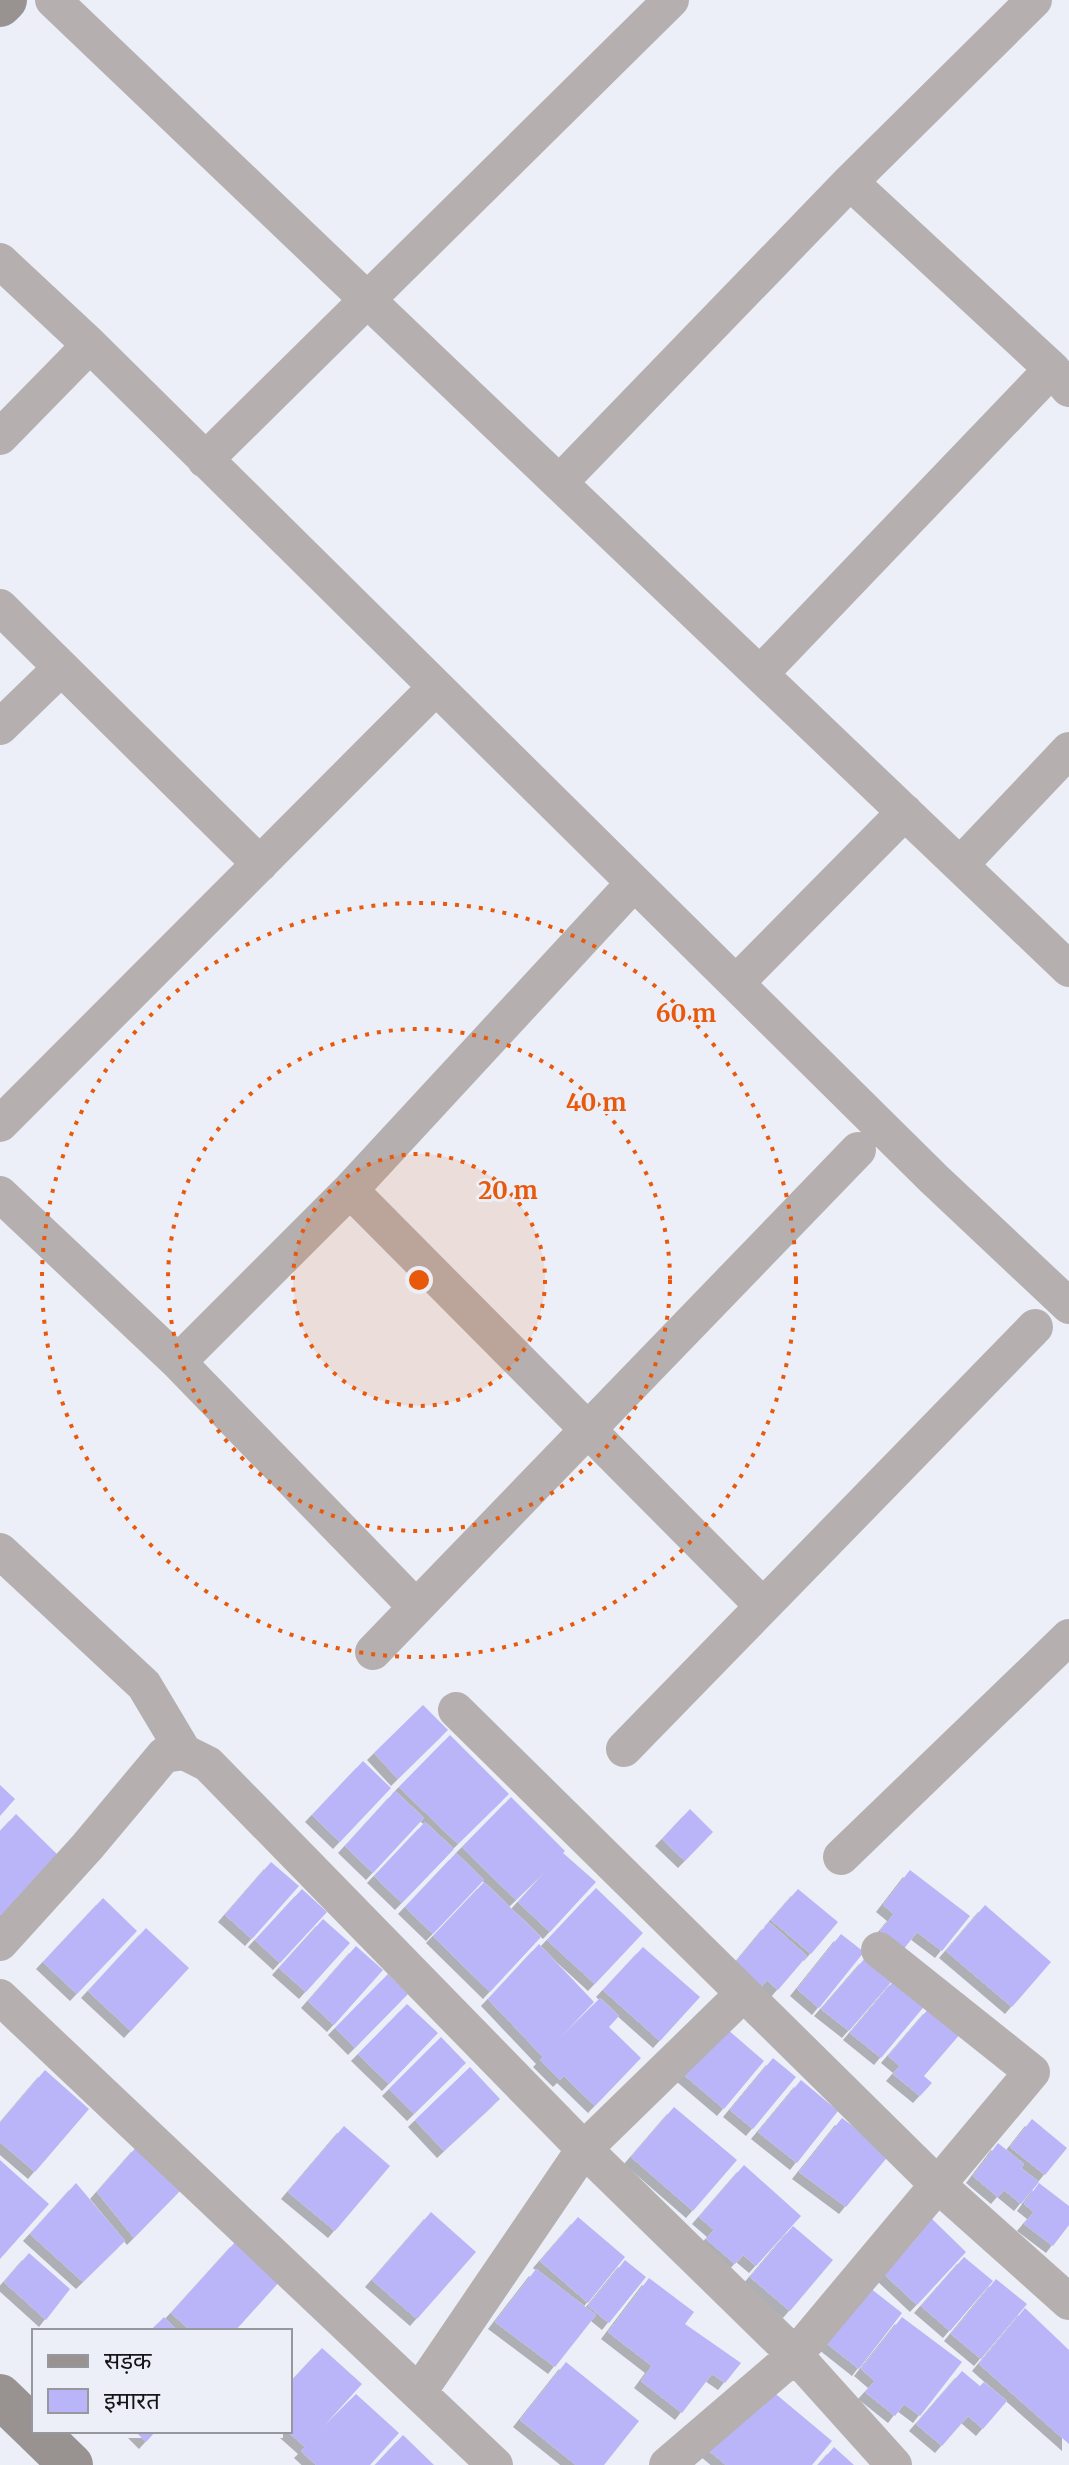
<svg xmlns="http://www.w3.org/2000/svg" width="1069" height="2465" viewBox="0 0 1069 2465" font-family="Merriweather,'Noto Sans Devanagari',serif">
<style>
.building{fill:#bab5f8;filter:url(#shadow)}
.lines{fill:none;stroke-linecap:round;stroke-linejoin:round}
.street{stroke:#b5b0af;stroke-width:36}
.secondary{stroke:#989291;stroke-width:44}
.ring{fill:none;stroke:#e8590c;stroke-width:4;stroke-dasharray:4 8}
.centre{fill:#e8590c;stroke:#eceff7;stroke-width:4}
.ring-label{font-size:24px;text-anchor:middle;font-weight:bold;fill:#e8590c;stroke:#eceff7;stroke-width:6;stroke-linejoin:round;paint-order:stroke}
</style>
<defs>
<filter id="shadow"><feDropShadow dx="-7" dy="7" stdDeviation="0" flood-color="#0004"/></filter>
</defs>
<rect width="100%" height="100%" fill="#eceff7"/>
<path class="building" d="M 423,1705 L 448,1730 L 398,1779 L 374,1753 Z
M 450,1735 L 509,1794 L 458,1844 L 399,1787 Z
M 363,1761 L 391,1788 L 340,1842 L 312,1815 Z
M 0,1785 L 15,1799 L 0,1816 Z
M 395,1791 L 424,1818 L 373,1873 L 345,1846 Z
M 511,1797 L 565,1851 L 563,1853 L 596,1882 L 550,1932 L 518,1902 L 546,1871 L 516,1900 L 462,1847 Z
M 690,1809 L 713,1832 L 685,1861 L 662,1839 Z
M 16,1814 L 60,1857 L 4,1918 L 0,1914 L 0,1831 Z
M 425,1822 L 454,1849 L 402,1903 L 374,1876 Z
M 456,1853 L 484,1880 L 433,1934 L 405,1907 Z
M 271,1862 L 299,1886 L 252,1939 L 225,1915 Z
M 910,1870 L 970,1916 L 942,1951 L 917,1932 L 903,1950 L 880,1931 L 894,1914 L 883,1905 Z
M 484,1882 L 541,1937 L 490,1992 L 433,1936 Z
M 596,1888 L 643,1933 L 595,1984 L 547,1940 Z
M 302,1889 L 327,1912 L 280,1963 L 255,1940 Z
M 798,1889 L 838,1922 L 811,1954 L 771,1920 Z
M 103,1898 L 137,1931 L 77,1994 L 43,1962 Z
M 985,1905 L 1051,1962 L 1012,2007 L 946,1951 Z
M 323,1919 L 350,1943 L 306,1992 L 279,1968 Z
M 769,1922 L 807,1956 L 778,1990 L 767,1980 L 759,1990 L 731,1968 Z
M 146,1928 L 189,1968 L 131,2031 L 88,1991 Z
M 841,1934 L 864,1952 L 819,2008 L 797,1989 Z
M 539,1944 L 594,2002 L 561,2037 L 600,1998 L 619,2016 L 609,2027 L 641,2058 L 595,2106 L 564,2076 L 560,2080 L 540,2060 L 543,2057 L 488,1999 Z
M 356,1946 L 383,1970 L 334,2025 L 308,2001 Z
M 643,1947 L 700,1997 L 660,2041 L 603,1990 Z
M 866,1957 L 893,1980 L 849,2031 L 821,2009 Z
M 388,1974 L 408,1994 L 355,2048 L 335,2028 Z
M 896,1978 L 927,2003 L 881,2058 L 850,2033 Z
M 407,2004 L 438,2033 L 389,2084 L 358,2054 Z
M 930,2007 L 961,2033 L 924,2076 L 932,2083 L 920,2096 L 893,2074 L 900,2066 L 888,2056 Z
M 727,2029 L 764,2061 L 724,2109 L 677,2069 Z
M 441,2037 L 466,2063 L 414,2114 L 389,2089 Z
M 773,2058 L 796,2077 L 753,2129 L 730,2110 Z
M 470,2067 L 500,2099 L 444,2151 L 415,2120 Z
M 45,2070 L 89,2109 L 35,2172 L 0,2142 L 0,2123 Z
M 801,2080 L 838,2111 L 797,2163 L 758,2132 Z
M 674,2107 L 737,2160 L 693,2211 L 631,2157 Z
M 842,2118 L 890,2154 L 846,2207 L 799,2172 Z
M 1032,2119 L 1067,2148 L 1045,2175 L 1010,2147 Z
M 344,2126 L 390,2166 L 335,2231 L 288,2192 Z
M 998,2143 L 1024,2164 L 1021,2168 L 1039,2182 L 1021,2204 L 1004,2190 L 998,2197 L 973,2176 Z
M 138,2145 L 182,2189 L 134,2238 L 97,2192 Z
M 0,2160 L 49,2204 L 0,2259 Z
M 744,2165 L 801,2216 L 756,2266 L 743,2255 L 735,2264 L 706,2239 L 714,2230 L 699,2217 Z
M 76,2183 L 125,2241 L 83,2282 L 30,2234 Z
M 1039,2183 L 1069,2206 L 1069,2225 L 1053,2246 L 1024,2224 L 1034,2212 L 1024,2204 Z
M 431,2212 L 476,2252 L 417,2319 L 372,2280 Z
M 929,2216 L 966,2252 L 917,2305 L 884,2274 L 920,2235 L 916,2230 Z
M 578,2217 L 625,2257 L 588,2303 L 540,2261 Z
M 793,2226 L 833,2260 L 790,2311 L 750,2277 Z
M 237,2240 L 281,2280 L 235,2331 L 191,2331 L 171,2313 Z
M 29,2253 L 70,2289 L 46,2320 L 4,2282 Z
M 964,2257 L 993,2281 L 950,2331 L 921,2306 Z
M 625,2260 L 646,2277 L 609,2323 L 588,2306 Z
M 536,2269 L 596,2315 L 555,2367 L 495,2322 Z
M 649,2278 L 694,2312 L 685,2324 L 741,2363 L 725,2383 L 712,2374 L 682,2413 L 641,2381 L 652,2366 L 608,2332 Z
M 996,2279 L 1027,2304 L 981,2359 L 951,2334 Z
M 870,2288 L 902,2313 L 859,2369 L 816,2335 Z
M 1025,2308 L 1069,2350 L 1069,2444 L 979,2364 Z
M 164,2317 L 178,2331 L 150,2331 Z
M 902,2317 L 962,2362 L 920,2416 L 904,2404 L 895,2416 L 865,2392 L 875,2381 L 861,2369 Z
M 322,2348 L 362,2384 L 323,2427 L 356,2394 L 399,2433 L 370,2465 L 316,2465 L 301,2451 L 305,2447 L 287,2431 L 290,2431 L 290,2382 Z
M 566,2362 L 639,2421 L 604,2465 L 576,2465 L 520,2420 Z
M 962,2371 L 980,2386 L 984,2382 L 1007,2401 L 983,2429 L 968,2416 L 942,2446 L 916,2424 Z
M 765,2385 L 832,2441 L 812,2465 L 726,2465 L 708,2450 Z
M 135,2431 L 156,2431 L 146,2442 Z
M 403,2435 L 434,2465 L 375,2465 Z
M 834,2447 L 854,2465 L 818,2465 Z"/>
<g class="lines">
<path class="street" d="M 53,0 L 1069,969
M 850,182 L 1052,369 L 1069,389
M 0,261 L 90,345 L 934,1179 L 1069,1306
M 0,437 L 90,345
M 205,460 L 671,0
M 560,482 L 850,182 L 1034,0
M 0,607 L 260,864
M 760,674 L 1052,369
M 0,727 L 61,668
M 960,865 L 1069,750
M 736,983 L 905,812
M 0,1124 L 436,687
M 350,1190 L 634,883
M 0,1194 L 178,1362 L 350,1190 L 763,1606
M 178,1362 L 416,1607
M 0,1551 L 144,1685 L 184,1752
M 373,1652 L 858,1150
M 456,1710 L 938,2185 L 1069,2302
M 624,1749 L 1035,1327
M 841,1857 L 1069,1637
M 0,1943 L 87,1847 L 164,1755 L 184,1752 L 208,1764 L 584,2149 L 795,2355 L 894,2465
M 0,1997 L 495,2465
M 419,2392 L 584,2149 L 742,1995
M 667,2465 L 795,2355 L 1032,2072 L 879,1950"/>
<path class="secondary" d="M 0,5 L 5,0
M 0,2396 L 34,2429
M 36,2431 L 71,2465"/>
</g>
<circle cx="419" cy="1280" r="126" fill="#e8590c" fill-opacity=".12"/>
<g class="ring">
<circle cx="419" cy="1280" r="126"/>
<circle cx="419" cy="1280" r="251"/>
<circle cx="419" cy="1280" r="377"/>
</g>
<circle cx="419" cy="1280" r="12" class="centre"/>
<g class="ring-label">
<text x="686" y="1022">60 m</text>
<text x="596" y="1111">40 m</text>
<text x="508" y="1199">20 m</text>
</g>
<rect x="32" y="2329" width="260" height="104" fill="#eceff7" stroke="#96989e" stroke-width="2"/>
<rect x="48" y="2355" width="40" height="12" fill="#989291" stroke="#96989e" stroke-width="2"/>
<text x="104" y="2369" font-size="24" fill="#161619">सड़क</text>
<rect x="48" y="2389" width="40" height="24" fill="#bab5f8" stroke="#96989e" stroke-width="2"/>
<text x="104" y="2409" font-size="24" fill="#161619">इमारत</text>
</svg>
